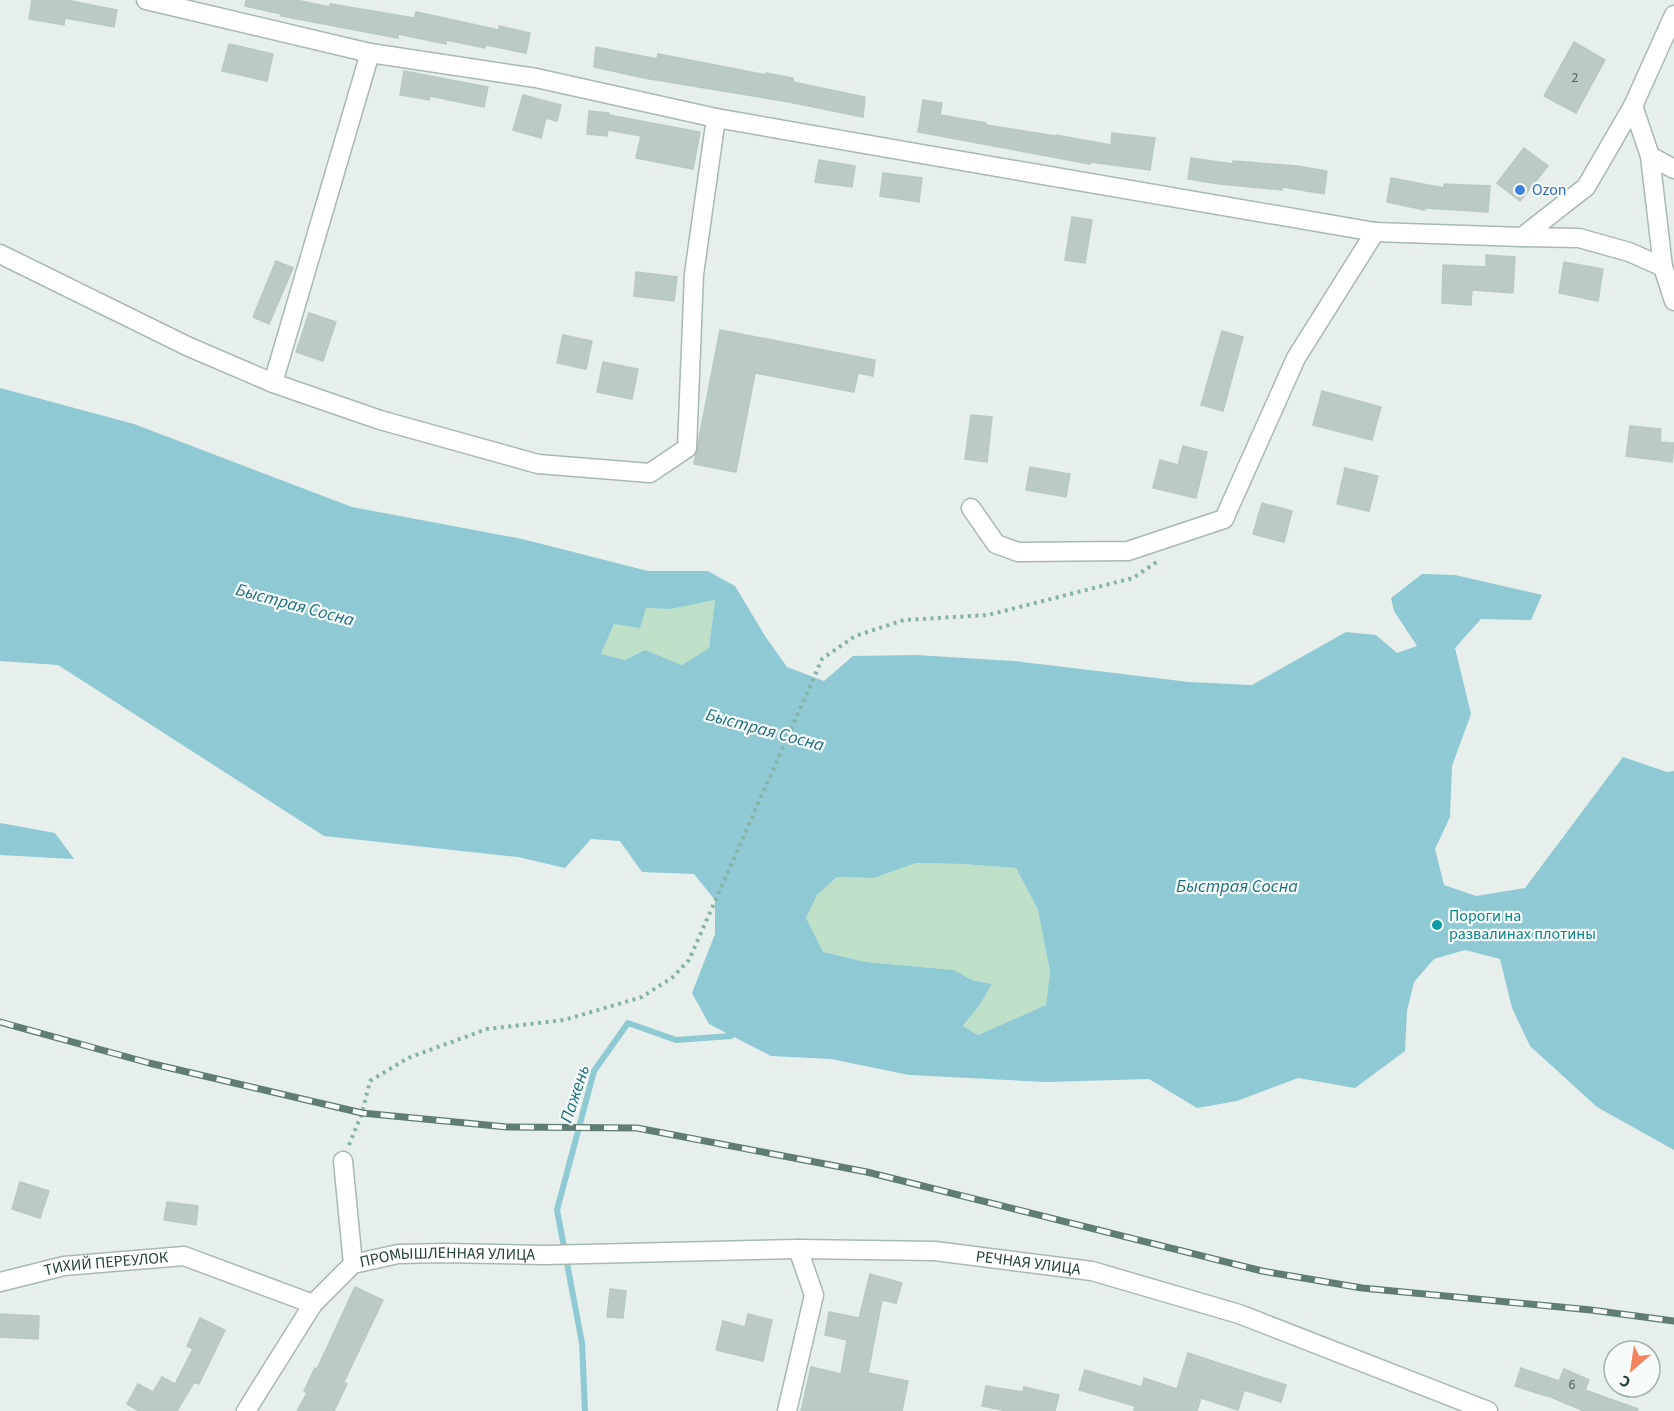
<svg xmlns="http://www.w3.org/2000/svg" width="1674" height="1411" viewBox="0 0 1674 1411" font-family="'Source Sans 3',sans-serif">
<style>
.green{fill:#bfe0c8}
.water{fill:#8ec9d4;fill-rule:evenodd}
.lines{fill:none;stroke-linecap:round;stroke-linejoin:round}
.stream{stroke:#8ec9d4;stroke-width:6}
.building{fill:#bbcac4;stroke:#b8c9c2;stroke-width:1.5}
.minor-casing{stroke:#a8b8b2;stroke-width:21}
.path{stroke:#86b3a5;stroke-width:4;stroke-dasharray:3 4.5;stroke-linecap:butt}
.minor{stroke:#fff;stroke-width:18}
.rail-casing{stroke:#5f7d75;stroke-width:7}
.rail{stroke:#f7fbf9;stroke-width:4.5;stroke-dasharray:14;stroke-linecap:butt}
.shop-dot{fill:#3f7fe0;stroke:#f7fbf9;stroke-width:2}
.culture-dot{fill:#0f9aa8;stroke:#f7fbf9;stroke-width:2}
.labels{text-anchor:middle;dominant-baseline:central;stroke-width:4.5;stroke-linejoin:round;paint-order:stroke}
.number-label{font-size:14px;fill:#4a645c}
.shop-label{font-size:16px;fill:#366cbe;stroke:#f7fbf9;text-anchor:start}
.culture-label{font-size:16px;fill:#0d838f;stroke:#f7fbf9;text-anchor:start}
.street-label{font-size:16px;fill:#24423a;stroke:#f7fbf9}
.water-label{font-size:18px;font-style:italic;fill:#1c6f80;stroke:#f7fbf9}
</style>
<rect width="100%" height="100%" fill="#e6efeb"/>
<path class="green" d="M 715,600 L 709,648 L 682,665 L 645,650 L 625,660 L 601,654 L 614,624 L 646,608 L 671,609 Z
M 916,863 L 962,864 L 1016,868 L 1038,910 L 1050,972 L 1046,1005 L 978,1035 L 963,1027 L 979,1006 L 992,984 L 972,980 L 954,970 L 866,962 L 823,952 L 806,918 L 817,895 L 837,877 L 874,878 Z"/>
<path class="water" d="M 0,388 L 134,424 L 352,507 L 522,539 L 648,571 L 708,571 L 735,586 L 765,636 L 787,667 L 824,681 L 853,656 L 916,655 L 1013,661 L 1189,682 L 1252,685 L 1346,632 L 1376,635 L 1397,653 L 1417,646 L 1394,611 L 1391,598 L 1422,574 L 1455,575 L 1542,595 L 1531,620 L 1481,619 L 1455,648 L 1471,714 L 1452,766 L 1450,817 L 1435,849 L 1444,885 L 1476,896 L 1525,888 L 1623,757 L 1667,772 L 1674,771 L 1674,1150 L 1597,1107 L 1530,1046 L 1512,1008 L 1500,959 L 1465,950 L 1434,959 L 1414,982 L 1407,1011 L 1405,1051 L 1355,1088 L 1298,1078 L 1237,1101 L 1197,1108 L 1149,1079 L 1046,1082 L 909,1075 L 831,1059 L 771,1056 L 709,1024 L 692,993 L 715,934 L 715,900 L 694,874 L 642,872 L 620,841 L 591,839 L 565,868 L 518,857 L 324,836 L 58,665 L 0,661 ZM 715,600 L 709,648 L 682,665 L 645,650 L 625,660 L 601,654 L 614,624 L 640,628 L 646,608 L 671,609 ZM 916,863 L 962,864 L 1016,868 L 1038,910 L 1050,972 L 1046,1005 L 978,1035 L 963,1026 L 979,1006 L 992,984 L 972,980 L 954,970 L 866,962 L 823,952 L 806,918 L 817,895 L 837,877 L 874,878 Z
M 0,823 L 55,833 L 74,859 L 0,855 Z"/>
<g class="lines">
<path class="stream" d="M 585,1411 L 582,1343 L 557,1210 L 594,1071 L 628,1023 L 676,1040 L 731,1036 L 733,1030"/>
</g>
<path class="building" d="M 32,0 L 66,0 L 117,10 L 114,27 L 65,18 L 64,25 L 29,19 Z
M 246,0 L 296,0 L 330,7 L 330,4 L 414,18 L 416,12 L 499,30 L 499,26 L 530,33 L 526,53 L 486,45 L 485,48 L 446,40 L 446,44 L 398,34 L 398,38 L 281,16 L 281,14 L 245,6 Z
M 1574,42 L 1605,60 L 1576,113 L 1544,96 Z
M 229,44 L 273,54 L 267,81 L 222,71 Z
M 596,47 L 657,59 L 658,54 L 766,75 L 766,73 L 793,78 L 793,82 L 865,97 L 863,117 L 789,102 L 644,78 L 594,67 Z
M 404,71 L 488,87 L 484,107 L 430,96 L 429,100 L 400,95 Z
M 523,95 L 561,105 L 557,121 L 546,118 L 541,138 L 513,130 Z
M 923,100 L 942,103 L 940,115 L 986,123 L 986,125 L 1055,136 L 1056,135 L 1111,145 L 1112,133 L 1155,138 L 1150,170 L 1090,162 L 1090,164 L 918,132 Z
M 589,111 L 609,113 L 609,115 L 700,132 L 693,169 L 636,158 L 641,136 L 608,130 L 607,136 L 587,134 Z
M 1524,148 L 1548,166 L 1520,201 L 1497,183 Z
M 1191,158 L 1233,164 L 1233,161 L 1297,166 L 1327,171 L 1324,194 L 1283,187 L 1282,190 L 1219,184 L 1188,179 Z
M 819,160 L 855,166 L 852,187 L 815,182 Z
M 883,173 L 922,178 L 919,202 L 880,196 Z
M 1391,178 L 1444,188 L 1444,184 L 1490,186 L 1488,212 L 1425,208 L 1425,210 L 1387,202 Z
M 1072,217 L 1092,220 L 1085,263 L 1065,260 Z
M 1486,255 L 1515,257 L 1513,293 L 1472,290 L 1471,305 L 1442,303 L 1443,265 L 1486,267 Z
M 276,261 L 293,268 L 269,324 L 253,317 Z
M 1564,262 L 1603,269 L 1598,301 L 1559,293 Z
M 636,272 L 677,277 L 674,301 L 634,296 Z
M 309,313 L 336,322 L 323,361 L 296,352 Z
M 720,330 L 875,360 L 873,376 L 858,373 L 854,392 L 755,373 L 736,472 L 694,464 Z
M 1222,331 L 1243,337 L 1223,411 L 1201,405 Z
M 563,335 L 592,341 L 586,369 L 557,363 Z
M 603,362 L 638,369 L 632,399 L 597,392 Z
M 1322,391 L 1381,407 L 1372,440 L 1313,425 Z
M 971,415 L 992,417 L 987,462 L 965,459 Z
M 1630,426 L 1661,429 L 1660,442 L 1674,443 L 1672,462 L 1626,456 Z
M 1183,446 L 1207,452 L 1196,498 L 1153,488 L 1160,460 L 1178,465 Z
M 1030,467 L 1070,474 L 1066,497 L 1026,490 Z
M 1345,468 L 1378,476 L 1369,511 L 1337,504 Z
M 1262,503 L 1292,511 L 1284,542 L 1253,534 Z
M 20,1182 L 49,1191 L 40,1218 L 12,1209 Z
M 167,1202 L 198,1206 L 196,1225 L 164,1220 Z
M 870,1274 L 902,1283 L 896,1303 L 882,1300 L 868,1373 L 908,1381 L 902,1411 L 801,1411 L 811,1367 L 841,1374 L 847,1340 L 825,1335 L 829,1312 L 859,1318 Z
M 355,1287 L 383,1300 L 344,1382 L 347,1384 L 334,1411 L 297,1411 L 307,1393 L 304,1391 L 315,1368 L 317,1369 Z
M 610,1289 L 626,1291 L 623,1318 L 607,1317 Z
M 0,1314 L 39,1316 L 38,1339 L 0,1337 Z
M 748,1314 L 772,1320 L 763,1361 L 716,1350 L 723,1321 L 745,1327 Z
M 200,1318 L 225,1330 L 199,1384 L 194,1382 L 177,1411 L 139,1411 L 127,1404 L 138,1384 L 153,1392 L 162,1377 L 175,1384 L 193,1349 L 187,1346 Z
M 1188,1353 L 1286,1385 L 1281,1402 L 1244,1390 L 1238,1410 L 1201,1398 L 1197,1411 L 1134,1411 L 1135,1406 L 1079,1390 L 1085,1370 L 1142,1387 L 1144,1378 L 1177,1389 Z
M 1521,1368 L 1559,1381 L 1564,1369 L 1589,1380 L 1585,1390 L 1638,1409 L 1637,1411 L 1584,1411 L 1546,1395 L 1546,1396 L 1515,1386 Z
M 986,1386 L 1023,1392 L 1024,1387 L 1059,1395 L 1055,1411 L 1007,1411 L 982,1406 Z"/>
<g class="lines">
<g class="minor-casing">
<g id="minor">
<path d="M 146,0 L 370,53 L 536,78 L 716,118 L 939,157 L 1375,232 L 1522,237 L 1586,187 L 1633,106 L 1674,15"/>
<path d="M 1633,106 L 1650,156 L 1663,267 L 1674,301"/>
<path d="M 1650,156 L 1674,169"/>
<path d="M 1522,237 L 1579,238 L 1629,252 L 1663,267"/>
<path d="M 0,254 L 187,346 L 273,383 L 380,420 L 538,464 L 650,473 L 687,448 L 694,274 L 716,118"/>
<path d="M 273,383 L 370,53"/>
<path d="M 971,508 L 996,544 L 1018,552 L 1128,551 L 1224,519 L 1296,358 L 1375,232"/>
<path d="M 343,1161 L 353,1264"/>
<path id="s1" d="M 0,1282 L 64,1266 L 184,1256 L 313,1304"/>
<path id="s2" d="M 246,1411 L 313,1304 L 353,1264 L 398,1254 L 444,1253 L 545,1255 L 798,1249 L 935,1251 L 1092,1271 L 1239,1314 L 1488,1411"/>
<path d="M 787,1411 L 814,1295 L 798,1249"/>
</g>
</g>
<path class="path" d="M 349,1145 L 362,1113 L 370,1081 L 408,1058 L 487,1029 L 564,1020 L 642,997 L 673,977 L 689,960 L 822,659 L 855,636 L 904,620 L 988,615 L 1133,578 L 1158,561"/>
<use href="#minor" class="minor"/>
<g class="rail-casing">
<path id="rail" d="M 0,1022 L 149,1063 L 362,1113 L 507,1127 L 637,1128 L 867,1172 L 1262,1271 L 1362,1288 L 1591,1310 L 1674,1321"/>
</g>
<use href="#rail" class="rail"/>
</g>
<circle class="shop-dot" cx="1520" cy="190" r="6"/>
<circle class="culture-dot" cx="1437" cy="925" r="6"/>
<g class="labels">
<g class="number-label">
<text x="1575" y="78">2</text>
<text x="1572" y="1385">6</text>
</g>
<g class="shop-label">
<text x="1532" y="190">Ozon</text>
</g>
<g class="culture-label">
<text x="1449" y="916">Пороги на<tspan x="1449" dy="18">развалинах плотины</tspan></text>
</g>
<g class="street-label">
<text stroke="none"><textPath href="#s2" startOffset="278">ПРОМЫШЛЕННАЯ УЛИЦА</textPath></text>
<text stroke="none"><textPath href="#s2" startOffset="860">РЕЧНАЯ УЛИЦА</textPath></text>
<text stroke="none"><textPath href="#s1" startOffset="108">ТИХИЙ ПЕРЕУЛОК</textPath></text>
</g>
<g class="water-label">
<text transform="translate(295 605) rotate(15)">Быстрая Сосна</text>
<text transform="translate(765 730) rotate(15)">Быстрая Сосна</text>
<text x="1237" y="886">Быстрая Сосна</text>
<text transform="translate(575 1094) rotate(-72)">Пажень</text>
</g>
</g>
<g transform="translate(1632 1369) rotate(209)"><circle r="28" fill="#f7fbf9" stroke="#a3b1ad" stroke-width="1.5"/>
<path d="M0-4.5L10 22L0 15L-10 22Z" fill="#f4845f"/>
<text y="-9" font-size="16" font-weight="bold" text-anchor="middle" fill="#24423a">С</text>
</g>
</svg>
